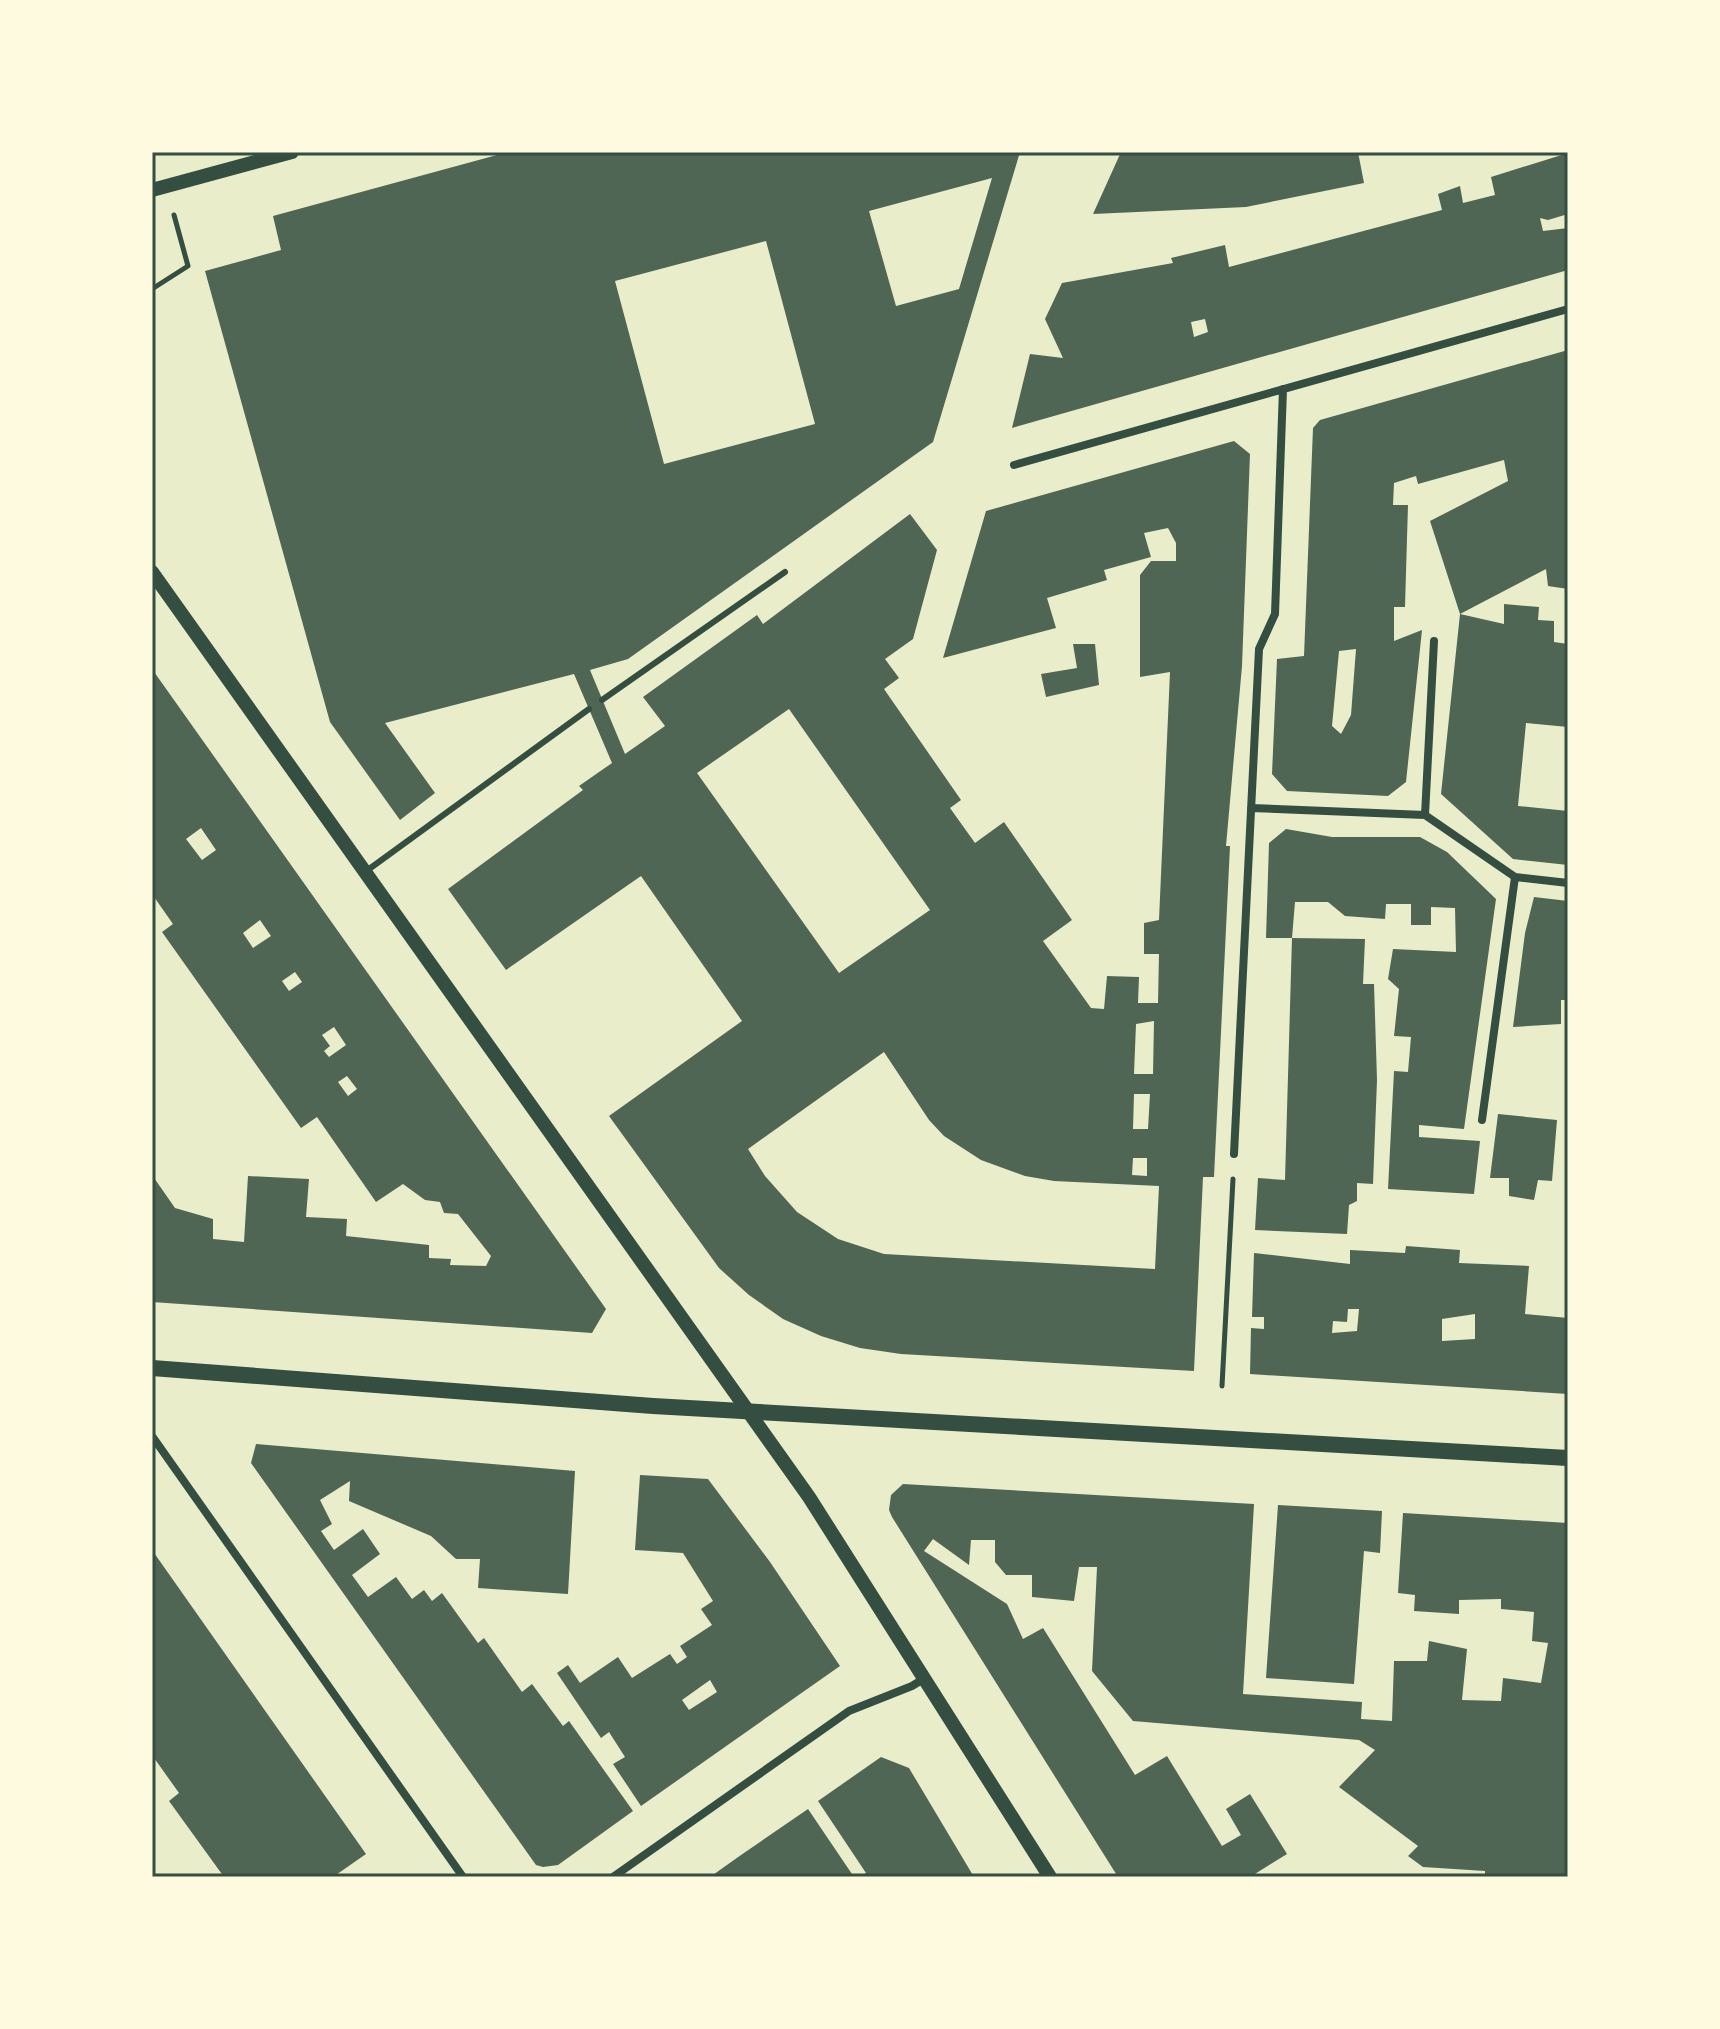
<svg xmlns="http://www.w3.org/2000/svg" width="1720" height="2029" viewBox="0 0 1720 2029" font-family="'Source Serif 4',serif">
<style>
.building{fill:#4f6655;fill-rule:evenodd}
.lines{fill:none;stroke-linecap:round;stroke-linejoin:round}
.path{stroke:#344e41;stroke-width:5}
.service{stroke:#344e41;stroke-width:6}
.minor{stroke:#344e41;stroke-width:8}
.tertiary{stroke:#344e41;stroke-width:14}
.secondary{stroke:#344e41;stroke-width:16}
.neatline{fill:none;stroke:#344e41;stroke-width:3}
</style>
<rect width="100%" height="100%" fill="#e9edc9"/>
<path class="building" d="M 508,152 L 1020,152 L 933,442 L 628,659 L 590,670 L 625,754 L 665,726 L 643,697 L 757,615 L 763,624 L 910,514 L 937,550 L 913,639 L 885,659 L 899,678 L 884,689 L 961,800 L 950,808 L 975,843 L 1004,822 L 1072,920 L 1043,941 L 1091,1008 L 1104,1009 L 1107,976 L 1139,977 L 1138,1003 L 1158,1003 L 1159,954 L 1144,954 L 1144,923 L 1159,920 L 1170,672 L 1140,677 L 1140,575 L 1151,561 L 1176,561 L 1176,543 L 1168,528 L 1144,533 L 1151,557 L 1104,570 L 1107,580 L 1047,598 L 1056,628 L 943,658 L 986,511 L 1234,441 L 1250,454 L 1242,666 L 1226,846 L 1230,846 L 1214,1177 L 1203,1177 L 1194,1371 L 901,1354 L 860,1348 L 821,1336 L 783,1319 L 749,1295 L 719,1268 L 609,1116 L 742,1021 L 641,876 L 506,970 L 448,889 L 583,790 L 579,786 L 612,763 L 574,674 L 385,723 L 435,793 L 400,820 L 330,722 L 205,271 L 281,250 L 273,216 ZM 992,178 L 959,289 L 896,306 L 869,211 ZM 766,241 L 815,424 L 664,464 L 615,281 ZM 789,709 L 930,910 L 839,973 L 697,773 ZM 1154,1021 L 1153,1074 L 1134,1074 L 1136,1024 ZM 884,1052 L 929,1120 L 944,1136 L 981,1160 L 1025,1176 L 1054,1181 L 1159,1186 L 1155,1269 L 884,1254 L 838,1239 L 797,1212 L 765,1176 L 748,1149 ZM 1134,1094 L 1150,1094 L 1148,1129 L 1133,1129 ZM 1133,1158 L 1147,1158 L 1147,1176 L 1132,1175 Z
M 1121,152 L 1358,152 L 1364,183 L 1246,207 L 1093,214 Z
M 1568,153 L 1568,214 L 1548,220 L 1540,218 L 1543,231 L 1568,228 L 1568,270 L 1012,428 L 1030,354 L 1063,358 L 1045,319 L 1062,283 L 1173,263 L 1171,258 L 1225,245 L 1229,267 L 1442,210 L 1438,194 L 1460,186 L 1463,203 L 1495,195 L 1491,177 ZM 1205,319 L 1208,332 L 1194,337 L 1191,322 Z
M 1568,350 L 1568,589 L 1548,586 L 1546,569 L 1460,614 L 1504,624 L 1504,604 L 1539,607 L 1538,620 L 1554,621 L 1554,642 L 1568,644 L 1568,727 L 1526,723 L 1518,806 L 1568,811 L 1568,865 L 1513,859 L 1441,794 L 1460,614 L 1430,521 L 1508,481 L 1504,460 L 1418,484 L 1416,476 L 1394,483 L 1393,505 L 1408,505 L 1405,607 L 1394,607 L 1394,641 L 1422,630 L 1406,782 L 1388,796 L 1287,791 L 1272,774 L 1277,659 L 1304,656 L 1313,428 L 1320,420 ZM 1356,649 L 1351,715 L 1341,734 L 1332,726 L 1339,651 Z
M 1073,644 L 1095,644 L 1099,685 L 1046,697 L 1041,674 L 1077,668 Z
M 152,669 L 606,1309 L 592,1333 L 152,1302 L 152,1175 L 175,1208 L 213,1219 L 213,1239 L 244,1242 L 248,1176 L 309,1179 L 306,1217 L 347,1219 L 346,1236 L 429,1245 L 429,1258 L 451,1259 L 450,1265 L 486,1266 L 491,1256 L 458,1214 L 444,1213 L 440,1202 L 425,1200 L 403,1184 L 376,1202 L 317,1117 L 301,1128 L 162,932 L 173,924 L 152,894 ZM 201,828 L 216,850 L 202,860 L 186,839 ZM 260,920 L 271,936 L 253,948 L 243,933 ZM 295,972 L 302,982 L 289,991 L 282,981 ZM 334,1027 L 346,1045 L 329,1057 L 324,1051 L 330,1046 L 322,1035 ZM 347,1076 L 357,1089 L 348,1096 L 338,1082 Z
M 1286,829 L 1332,837 L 1420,837 L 1447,852 L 1496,899 L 1464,1129 L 1419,1125 L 1419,1137 L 1480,1141 L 1474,1194 L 1388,1189 L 1394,1071 L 1408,1072 L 1411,1037 L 1394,1036 L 1399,989 L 1388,979 L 1393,949 L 1456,952 L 1455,908 L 1431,907 L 1431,925 L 1411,925 L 1411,904 L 1386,904 L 1385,919 L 1345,916 L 1328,902 L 1295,902 L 1292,938 L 1266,938 L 1269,843 Z
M 1534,897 L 1568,901 L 1568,1000 L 1561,1000 L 1561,1024 L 1513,1027 L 1525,933 Z
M 1292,938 L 1365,939 L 1363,984 L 1374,984 L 1377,1080 L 1373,1184 L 1357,1183 L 1357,1201 L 1349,1205 L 1347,1234 L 1255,1230 L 1258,1178 L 1285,1180 Z
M 1498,1114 L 1557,1120 L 1552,1181 L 1538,1180 L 1534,1200 L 1509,1196 L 1509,1178 L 1490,1178 Z
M 1406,1246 L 1460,1250 L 1459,1263 L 1529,1266 L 1525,1314 L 1568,1318 L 1568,1394 L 1250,1374 L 1251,1328 L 1264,1329 L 1264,1317 L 1252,1317 L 1254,1253 L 1350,1264 L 1350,1250 L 1405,1253 ZM 1348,1309 L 1359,1309 L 1357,1331 L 1332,1333 L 1333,1321 L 1347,1322 ZM 1475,1314 L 1475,1339 L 1442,1341 L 1442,1319 Z
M 256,1444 L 575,1471 L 568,1594 L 478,1588 L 480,1559 L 456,1559 L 431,1536 L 349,1501 L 350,1481 L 320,1500 L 332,1524 L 321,1531 L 334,1550 L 363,1529 L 380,1554 L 352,1575 L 368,1597 L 396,1577 L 412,1599 L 424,1590 L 432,1601 L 442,1593 L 478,1643 L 484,1638 L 522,1692 L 532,1684 L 563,1726 L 569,1721 L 633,1811 L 558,1865 L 543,1867 L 536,1865 L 251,1463 Z
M 640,1475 L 708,1479 L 770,1562 L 840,1666 L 641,1806 L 613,1764 L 625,1757 L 609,1732 L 601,1738 L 557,1673 L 568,1665 L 580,1683 L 618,1657 L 632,1678 L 670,1654 L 677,1664 L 687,1657 L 680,1646 L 712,1625 L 701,1609 L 713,1601 L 683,1553 L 635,1550 ZM 710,1680 L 717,1692 L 689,1710 L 682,1700 Z
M 903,1484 L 1254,1504 L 1243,1694 L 1362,1702 L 1361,1719 L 1392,1721 L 1394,1661 L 1427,1661 L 1429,1641 L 1467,1649 L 1462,1700 L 1501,1701 L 1503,1678 L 1541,1683 L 1548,1643 L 1532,1641 L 1534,1612 L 1501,1609 L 1501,1599 L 1459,1600 L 1459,1614 L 1414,1611 L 1415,1595 L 1398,1593 L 1403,1513 L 1568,1523 L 1568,1877 L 1485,1877 L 1485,1871 L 1423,1867 L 1408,1856 L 1418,1846 L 1339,1787 L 1375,1750 L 1359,1740 L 1133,1721 L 1092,1671 L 1097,1567 L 1079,1567 L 1074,1601 L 1032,1597 L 1032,1575 L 1006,1575 L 995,1562 L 995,1540 L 971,1540 L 969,1565 L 933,1539 L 924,1551 L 1007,1604 L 1023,1639 L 1043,1628 L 1135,1775 L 1167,1756 L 1222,1846 L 1241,1835 L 1226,1809 L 1250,1794 L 1287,1854 L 1250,1877 L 1118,1877 L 892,1517 L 889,1510 L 891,1495 Z
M 1278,1505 L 1382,1511 L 1380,1553 L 1364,1551 L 1354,1684 L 1266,1678 Z
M 152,1550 L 366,1854 L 333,1877 L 224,1877 L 169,1801 L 179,1793 L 152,1755 Z
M 881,1757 L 909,1768 L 974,1877 L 859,1877 L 866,1873 L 818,1801 Z
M 808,1809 L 854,1877 L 710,1877 L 741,1855 Z"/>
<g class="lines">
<path class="path" d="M 152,289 L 188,266 L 174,215
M 1222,1386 L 1233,1179"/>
<path class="service" d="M 602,700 L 785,572
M 365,872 L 589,709"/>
<path class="minor" d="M 1014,465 L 1568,309
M 1251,808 L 1425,815 L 1515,877 L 1568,883
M 1425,815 L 1434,641
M 1482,1120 L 1515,877
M 1234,1154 L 1259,649 L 1275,614 L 1283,389
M 152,1436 L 463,1877
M 613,1877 L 849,1711 L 912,1686 L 925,1678"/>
<path class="tertiary" d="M 152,190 L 292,152
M 152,572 L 809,1497 L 1050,1877"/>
<path class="secondary" d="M 152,1368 L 653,1406 L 1568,1458"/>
</g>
<rect width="1720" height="2029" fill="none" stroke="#fefae0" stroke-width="308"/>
<rect x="154" y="154" width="1412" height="1721" class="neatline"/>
</svg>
